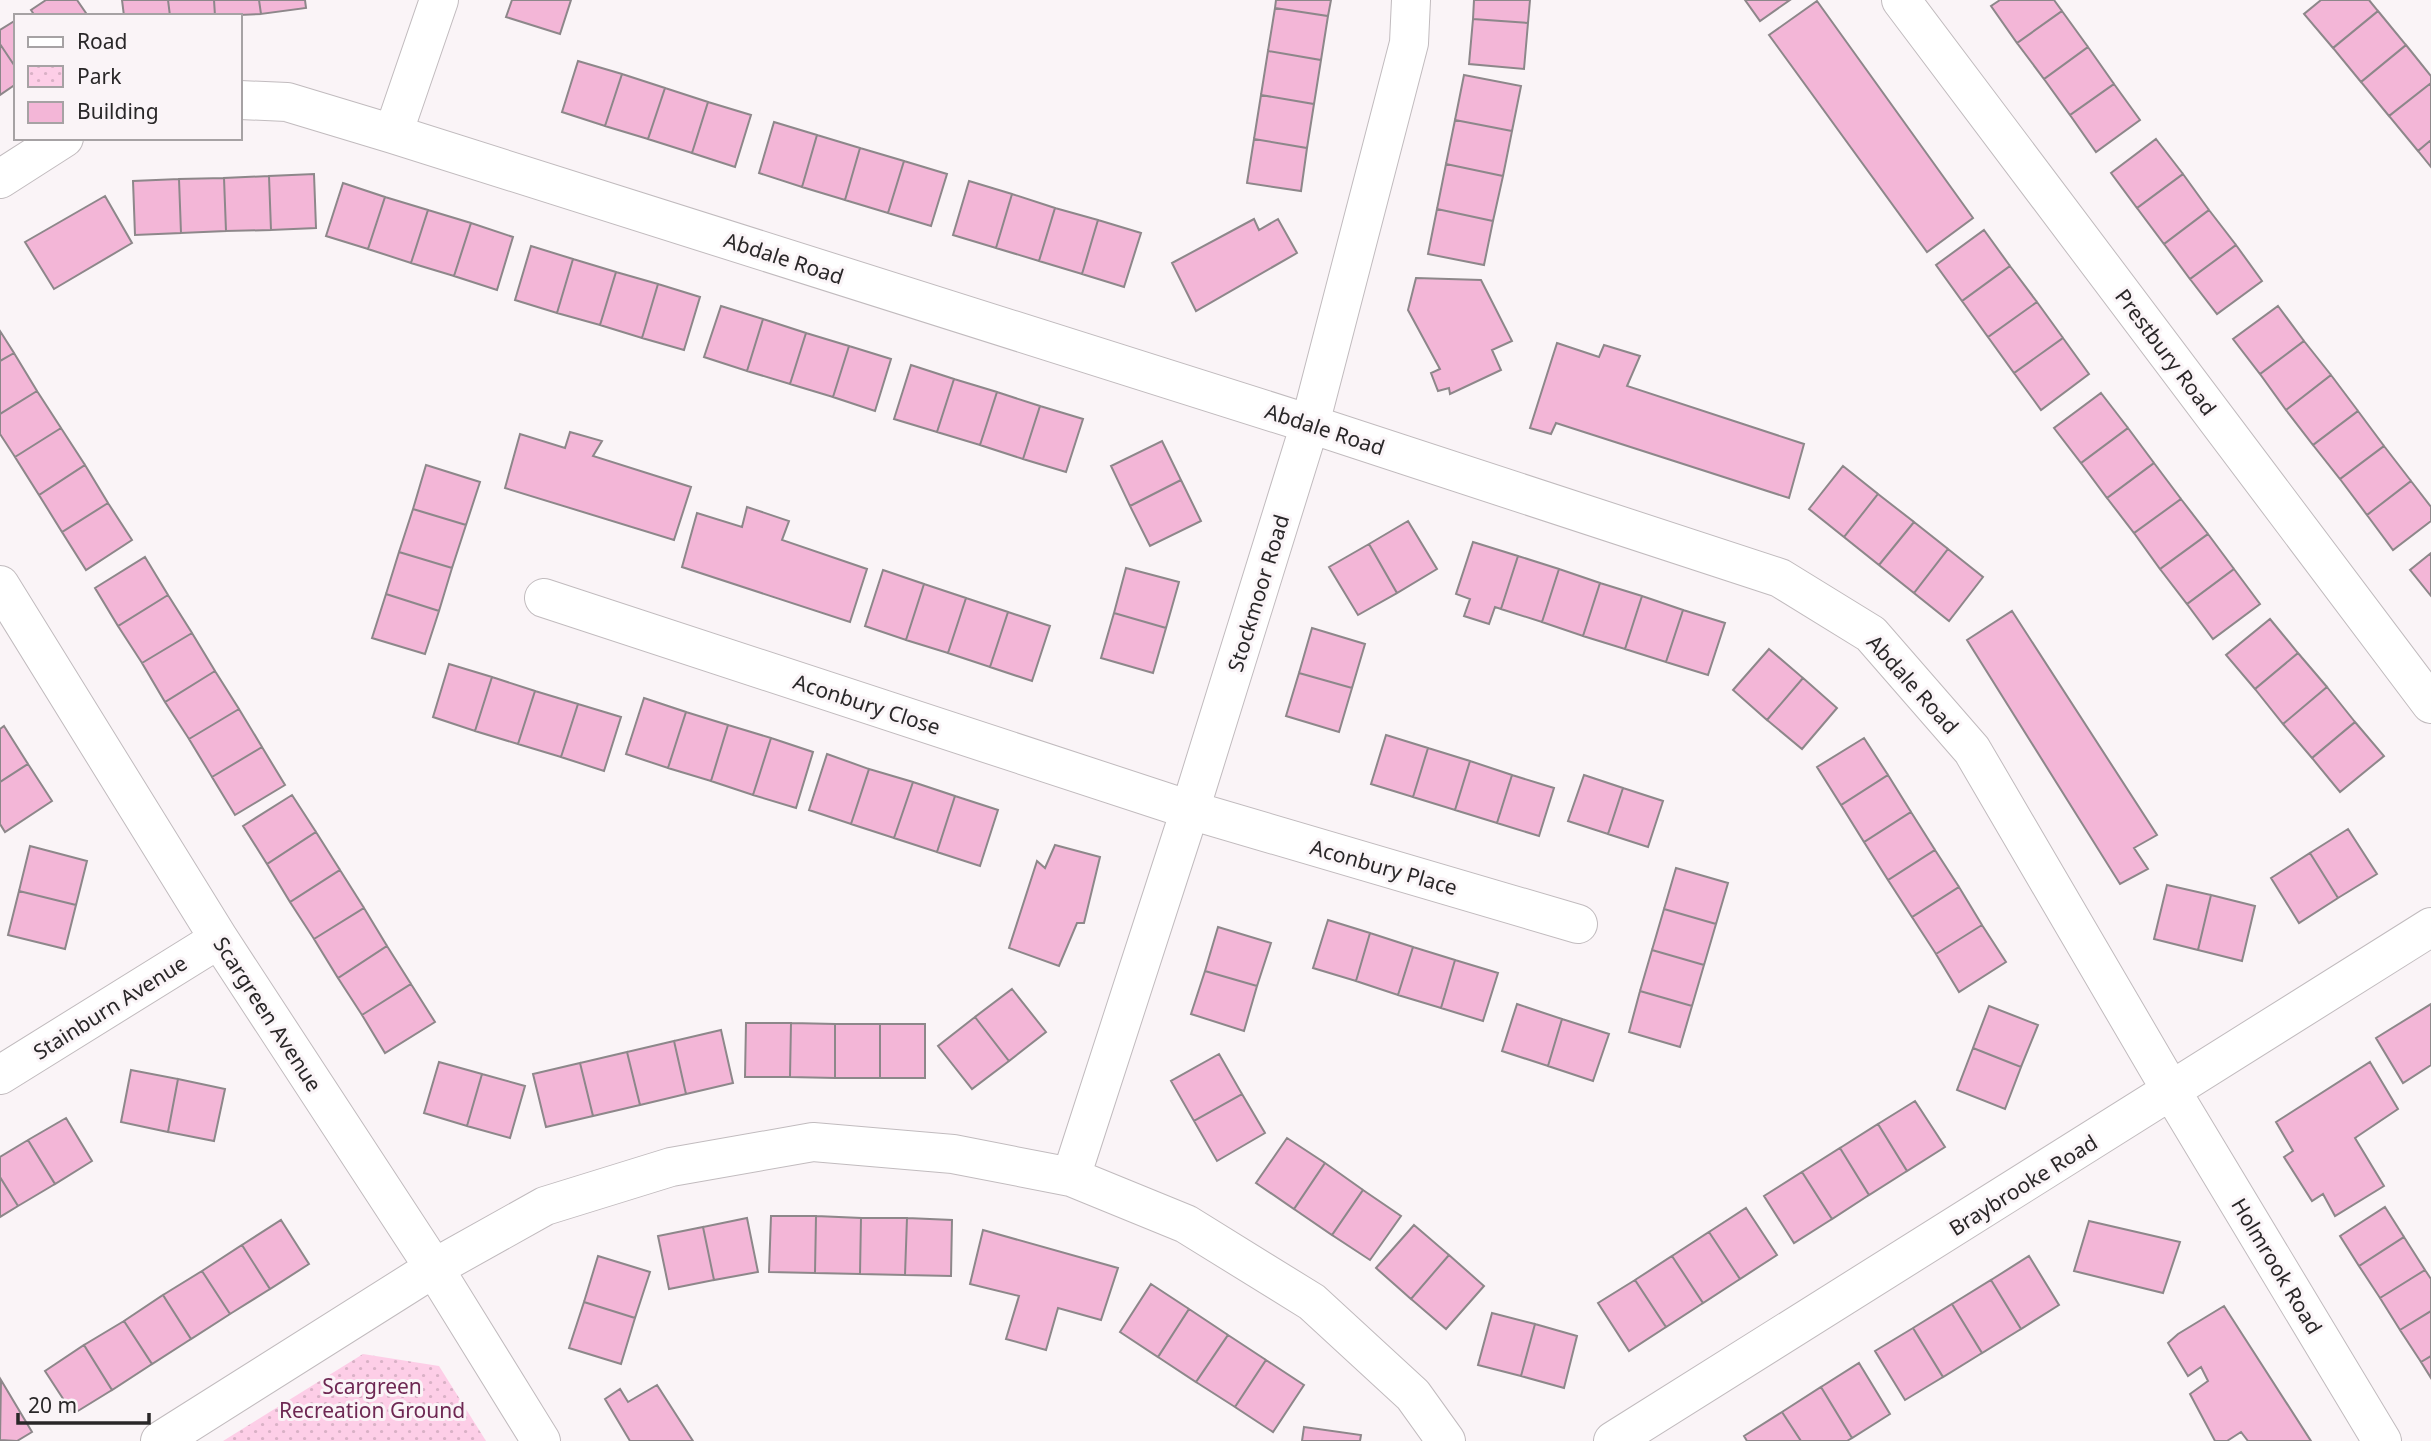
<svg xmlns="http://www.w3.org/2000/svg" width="2431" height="1441" viewBox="0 0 2431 1441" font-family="'Noto Sans',sans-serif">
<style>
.park{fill:url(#park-dots)}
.building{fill:#f3b6d7;stroke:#8d878a;stroke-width:2}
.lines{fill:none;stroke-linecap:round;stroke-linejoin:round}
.minor-casing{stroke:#c1bbbe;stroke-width:40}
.minor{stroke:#fff;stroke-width:38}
.labels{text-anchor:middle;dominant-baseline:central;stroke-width:6;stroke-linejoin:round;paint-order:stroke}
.street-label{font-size:21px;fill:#292728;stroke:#faf4f7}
.park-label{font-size:21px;fill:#6e2853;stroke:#faf4f7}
</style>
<defs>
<pattern id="park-dots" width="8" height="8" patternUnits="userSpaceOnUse" patternTransform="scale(1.75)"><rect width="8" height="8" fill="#fdcee7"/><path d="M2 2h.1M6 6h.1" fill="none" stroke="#d9b1c6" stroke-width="1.8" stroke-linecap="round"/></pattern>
</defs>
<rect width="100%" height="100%" fill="#faf4f7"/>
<path class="park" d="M 363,1354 L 439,1366 L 486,1441 L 223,1441 Z"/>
<path class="building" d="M 46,0 L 77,0 L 88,16 L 35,16 L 31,10 Z
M 122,0 L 168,0 L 170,16 L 124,16 Z
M 168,0 L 214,0 L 215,16 L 170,16 Z
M 214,0 L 259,0 L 261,14 L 215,16 Z
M 259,0 L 305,0 L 306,8 L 261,14 Z
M 512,0 L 571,0 L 560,34 L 506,17 Z
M 1276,0 L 1331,0 L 1328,16 L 1275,8 Z
M 1474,0 L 1530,0 L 1528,23 L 1473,19 Z
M 1745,0 L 1790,0 L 1760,21 Z
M 2000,0 L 2054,0 L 2062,11 L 2017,43 L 1991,6 Z
M 2321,0 L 2369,0 L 2378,11 L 2333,48 L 2304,14 Z
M 1817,1 L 1973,218 L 1927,252 L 1769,35 Z
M 1275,8 L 1328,16 L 1321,60 L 1268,51 Z
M 2062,11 L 2088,47 L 2044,79 L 2017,43 Z
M 2378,11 L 2406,45 L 2361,82 L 2333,48 Z
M 1473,19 L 1528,23 L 1524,69 L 1469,64 Z
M 16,20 L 16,68 L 0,44 L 0,30 Z
M 0,44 L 16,68 L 16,84 L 0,95 Z
M 2406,45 L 2431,76 L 2431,83 L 2389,116 L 2361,82 Z
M 2088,47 L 2114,84 L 2070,115 L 2044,79 Z
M 1268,51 L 1321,60 L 1314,104 L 1261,95 Z
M 578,61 L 622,74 L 605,126 L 562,112 Z
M 622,74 L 665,88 L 648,139 L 605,126 Z
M 1464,75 L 1521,86 L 1512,131 L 1455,120 Z
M 2431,83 L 2431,140 L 2418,151 L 2389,116 Z
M 2114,84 L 2140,120 L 2096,152 L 2070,115 Z
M 665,88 L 708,102 L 692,153 L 648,139 Z
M 1261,95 L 1314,104 L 1307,148 L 1254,139 Z
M 708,102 L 751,115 L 735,167 L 692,153 Z
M 1455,120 L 1512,131 L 1503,176 L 1446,164 Z
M 774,122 L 817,135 L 802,187 L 759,173 Z
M 817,135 L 860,148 L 845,200 L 802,187 Z
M 1254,139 L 1307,148 L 1301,191 L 1247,183 Z
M 2156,139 L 2183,174 L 2137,208 L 2111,173 Z
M 2431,140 L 2431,167 L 2418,151 Z
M 860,148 L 904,161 L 888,213 L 845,200 Z
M 904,161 L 947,174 L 931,226 L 888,213 Z
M 1446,164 L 1503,176 L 1493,221 L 1437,209 Z
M 314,174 L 316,228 L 271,230 L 269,176 Z
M 2183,174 L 2209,210 L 2164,244 L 2137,208 Z
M 269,176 L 271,230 L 226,231 L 224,178 Z
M 224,178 L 226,231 L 181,233 L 179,179 Z
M 179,179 L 181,233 L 135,235 L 133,181 Z
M 969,181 L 1012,194 L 996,248 L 953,235 Z
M 343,183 L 385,197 L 368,249 L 326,236 Z
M 1012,194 L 1055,208 L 1039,261 L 996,248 Z
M 105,196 L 132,243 L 54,289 L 25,242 Z
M 385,197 L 428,210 L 411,263 L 368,249 Z
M 1055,208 L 1098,220 L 1082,274 L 1039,261 Z
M 1437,209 L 1493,221 L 1484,265 L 1428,254 Z
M 428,210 L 471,223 L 454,276 L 411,263 Z
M 2209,210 L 2236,245 L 2190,279 L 2164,244 Z
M 1254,219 L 1259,230 L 1278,219 L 1297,253 L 1196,311 L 1172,263 Z
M 1098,220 L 1141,233 L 1124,287 L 1082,274 Z
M 471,223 L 513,237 L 497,290 L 454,276 Z
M 1984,230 L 2010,266 L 1962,301 L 1936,265 Z
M 2236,245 L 2262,281 L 2217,314 L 2190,279 Z
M 531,246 L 573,259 L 557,313 L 515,300 Z
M 573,259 L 616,272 L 600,325 L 557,313 Z
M 2010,266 L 2037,302 L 1988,337 L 1962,301 Z
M 616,272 L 658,284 L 642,338 L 600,325 Z
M 1416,278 L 1481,280 L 1512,341 L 1492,350 L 1501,370 L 1450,394 L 1449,388 L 1438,391 L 1431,373 L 1440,369 L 1408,310 Z
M 658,284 L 700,297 L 684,350 L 642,338 Z
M 2037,302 L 2063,338 L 2014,373 L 1988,337 Z
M 721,306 L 763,319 L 747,371 L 704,357 Z
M 2278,306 L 2304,341 L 2260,374 L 2233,339 Z
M 763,319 L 806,333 L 790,384 L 747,371 Z
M 0,331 L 14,353 L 0,361 Z
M 806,333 L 849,346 L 833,397 L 790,384 Z
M 2063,338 L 2089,374 L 2041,410 L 2014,373 Z
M 2304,341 L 2331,375 L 2286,410 L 2260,374 Z
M 1557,343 L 1599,357 L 1604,345 L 1640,356 L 1627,386 L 1804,444 L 1789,498 L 1556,423 L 1551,434 L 1530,428 Z
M 849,346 L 891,359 L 875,411 L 833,397 Z
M 14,353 L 37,391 L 0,414 L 0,361 Z
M 911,365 L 954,379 L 937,432 L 894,419 Z
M 2331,375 L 2358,411 L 2313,445 L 2286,410 Z
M 954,379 L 997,392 L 980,445 L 937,432 Z
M 37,391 L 61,428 L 15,457 L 0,434 L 0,414 Z
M 997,392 L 1040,406 L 1023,459 L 980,445 Z
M 2101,393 L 2128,428 L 2081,463 L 2054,428 Z
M 1040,406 L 1083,419 L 1066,472 L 1023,459 Z
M 2358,411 L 2384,446 L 2340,479 L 2313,445 Z
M 61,428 L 85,465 L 39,495 L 15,457 Z
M 2128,428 L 2154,463 L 2107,498 L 2081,463 Z
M 570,432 L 602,441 L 593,456 L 691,487 L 674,540 L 505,488 L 520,434 L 565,448 Z
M 1162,441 L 1181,480 L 1130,506 L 1111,466 Z
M 2384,446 L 2411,481 L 2367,515 L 2340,479 Z
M 2154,463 L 2181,499 L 2134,533 L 2107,498 Z
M 85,465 L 108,503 L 62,532 L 39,495 Z
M 426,465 L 480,482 L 466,525 L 413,509 Z
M 1843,466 L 1878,494 L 1844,537 L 1809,509 Z
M 1181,480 L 1201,521 L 1150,546 L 1130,506 Z
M 2411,481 L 2431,507 L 2431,521 L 2393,550 L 2367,515 Z
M 1878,494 L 1914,522 L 1879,565 L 1844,537 Z
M 2181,499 L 2208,534 L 2160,569 L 2134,533 Z
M 108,503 L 132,540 L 86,570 L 62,532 Z
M 747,507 L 789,521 L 782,540 L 867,569 L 850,622 L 682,567 L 697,513 L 742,527 Z
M 413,509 L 466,525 L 452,568 L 399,552 Z
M 1408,521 L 1437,569 L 1397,593 L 1369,544 Z
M 1914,522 L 1948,549 L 1914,593 L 1879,565 Z
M 2208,534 L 2234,569 L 2187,604 L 2160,569 Z
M 1473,542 L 1518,556 L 1501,609 L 1495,607 L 1489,624 L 1464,616 L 1470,599 L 1456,594 Z
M 1369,544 L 1397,593 L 1358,615 L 1329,567 Z
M 1948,549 L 1983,577 L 1949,621 L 1914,593 Z
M 399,552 L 452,568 L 439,611 L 386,594 Z
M 2431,553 L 2431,596 L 2410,570 Z
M 1518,556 L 1559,569 L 1542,622 L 1501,609 Z
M 145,557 L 168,595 L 118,626 L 95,588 Z
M 1126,568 L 1179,582 L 1166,628 L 1114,613 Z
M 1559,569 L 1600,583 L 1583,636 L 1542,622 Z
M 2234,569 L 2260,604 L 2213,639 L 2187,604 Z
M 883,570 L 924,584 L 906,640 L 865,626 Z
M 1600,583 L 1642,596 L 1625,649 L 1583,636 Z
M 924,584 L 966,598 L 948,653 L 906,640 Z
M 386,594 L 439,611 L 425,654 L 372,638 Z
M 168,595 L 192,633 L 142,663 L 118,626 Z
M 1642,596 L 1683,610 L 1666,662 L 1625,649 Z
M 966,598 L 1008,612 L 990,667 L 948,653 Z
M 1683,610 L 1725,623 L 1708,675 L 1666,662 Z
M 2012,611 L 2157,835 L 2134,848 L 2148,869 L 2120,884 L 1967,640 Z
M 1008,612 L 1050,626 L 1032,681 L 990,667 Z
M 1114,613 L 1166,628 L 1153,673 L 1101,658 Z
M 2270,619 L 2298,653 L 2255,689 L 2226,655 Z
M 1312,628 L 1365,644 L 1352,688 L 1299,673 Z
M 192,633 L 215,671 L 165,702 L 142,663 Z
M 1769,649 L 1803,678 L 1767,720 L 1733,690 Z
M 2298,653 L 2327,687 L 2283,724 L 2255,689 Z
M 449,664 L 492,677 L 475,731 L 433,717 Z
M 215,671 L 239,709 L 189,739 L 165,702 Z
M 1299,673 L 1352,688 L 1339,732 L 1286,716 Z
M 492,677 L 535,691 L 518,744 L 475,731 Z
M 1803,678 L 1837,708 L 1802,749 L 1767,720 Z
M 2327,687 L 2355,722 L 2312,758 L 2283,724 Z
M 535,691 L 578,704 L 561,757 L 518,744 Z
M 644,698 L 686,712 L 668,768 L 626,754 Z
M 578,704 L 621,717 L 604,771 L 561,757 Z
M 239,709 L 262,747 L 212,777 L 189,739 Z
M 686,712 L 728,725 L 711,781 L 668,768 Z
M 2355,722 L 2384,756 L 2340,792 L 2312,758 Z
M 728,725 L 771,738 L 753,795 L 711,781 Z
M 4,726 L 28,764 L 0,782 L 0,729 Z
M 1386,735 L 1428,748 L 1413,797 L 1371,784 Z
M 771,738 L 813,752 L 796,808 L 753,795 Z
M 1864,738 L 1888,775 L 1841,805 L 1817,767 Z
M 262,747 L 285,785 L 235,815 L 212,777 Z
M 1428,748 L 1470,761 L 1455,810 L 1413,797 Z
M 827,754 L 869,769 L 851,824 L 809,810 Z
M 1470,761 L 1512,775 L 1497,823 L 1455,810 Z
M 28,764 L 52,801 L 5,832 L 0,824 L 0,782 Z
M 869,769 L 913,782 L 894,838 L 851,824 Z
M 1512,775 L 1554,788 L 1539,836 L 1497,823 Z
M 1584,775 L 1623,788 L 1608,834 L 1568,821 Z
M 1888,775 L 1911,812 L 1864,842 L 1841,805 Z
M 913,782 L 955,796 L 937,852 L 894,838 Z
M 1623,788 L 1663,801 L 1648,847 L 1608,834 Z
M 292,795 L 316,832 L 267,864 L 243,826 Z
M 955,796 L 998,810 L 980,866 L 937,852 Z
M 1911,812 L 1935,850 L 1888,880 L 1864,842 Z
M 2348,829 L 2377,874 L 2338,898 L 2310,853 Z
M 316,832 L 340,870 L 290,902 L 267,864 Z
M 1055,845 L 1100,857 L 1084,923 L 1077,923 L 1059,966 L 1009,948 L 1037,861 L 1045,868 Z
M 30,846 L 87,861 L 76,905 L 19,891 Z
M 1935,850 L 1959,887 L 1912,917 L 1888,880 Z
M 2310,853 L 2338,898 L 2299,923 L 2271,878 Z
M 1676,868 L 1728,883 L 1716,924 L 1664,909 Z
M 340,870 L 364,908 L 314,939 L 290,902 Z
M 2167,885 L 2211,895 L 2198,950 L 2154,939 Z
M 1959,887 L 1982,925 L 1936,954 L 1912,917 Z
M 19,891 L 76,905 L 65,949 L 8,935 Z
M 2211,895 L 2255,906 L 2242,961 L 2198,950 Z
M 364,908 L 387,946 L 338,978 L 314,939 Z
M 1664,909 L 1716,924 L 1704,965 L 1652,950 Z
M 1328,920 L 1370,933 L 1356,981 L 1313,968 Z
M 1982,925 L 2006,962 L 1959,992 L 1936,954 Z
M 1218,927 L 1271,943 L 1257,986 L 1205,971 Z
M 1370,933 L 1413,947 L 1398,995 L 1356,981 Z
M 387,946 L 411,984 L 362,1015 L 338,978 Z
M 1413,947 L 1455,960 L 1441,1008 L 1398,995 Z
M 1652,950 L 1704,965 L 1692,1006 L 1640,991 Z
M 1455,960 L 1498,973 L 1483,1021 L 1441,1008 Z
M 1205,971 L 1257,986 L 1244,1031 L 1191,1014 Z
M 411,984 L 435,1022 L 385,1053 L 362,1015 Z
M 1012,989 L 1046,1032 L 1009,1061 L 975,1017 Z
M 1640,991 L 1692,1006 L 1680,1047 L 1629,1032 Z
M 1517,1004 L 1562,1019 L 1548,1066 L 1502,1051 Z
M 2431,1004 L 2431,1065 L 2403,1083 L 2376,1038 Z
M 1989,1006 L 2038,1025 L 2021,1067 L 1973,1048 Z
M 975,1017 L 1009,1061 L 972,1089 L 938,1046 Z
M 1562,1019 L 1609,1034 L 1593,1081 L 1548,1066 Z
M 746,1023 L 791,1023 L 790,1077 L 745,1077 Z
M 791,1023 L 835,1024 L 835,1078 L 790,1077 Z
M 835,1024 L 880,1024 L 880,1078 L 835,1078 Z
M 880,1024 L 925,1024 L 925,1078 L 880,1078 Z
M 721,1030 L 733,1083 L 686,1094 L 674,1041 Z
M 674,1041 L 686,1094 L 640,1105 L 627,1052 Z
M 1973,1048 L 2021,1067 L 2005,1109 L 1957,1090 Z
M 627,1052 L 640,1105 L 593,1116 L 580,1063 Z
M 1219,1054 L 1242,1094 L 1194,1121 L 1171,1081 Z
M 439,1062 L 482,1074 L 467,1126 L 424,1113 Z
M 2370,1062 L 2398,1109 L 2355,1138 L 2384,1186 L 2335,1216 L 2323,1194 L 2312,1201 L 2284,1157 L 2293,1151 L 2276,1122 Z
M 580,1063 L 593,1116 L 546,1127 L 533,1074 Z
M 131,1070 L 178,1079 L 168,1132 L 121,1122 Z
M 482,1074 L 525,1086 L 510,1138 L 467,1126 Z
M 178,1079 L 225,1089 L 214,1141 L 168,1132 Z
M 1242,1094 L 1265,1133 L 1217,1161 L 1194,1121 Z
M 1915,1101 L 1945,1147 L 1907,1171 L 1878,1124 Z
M 66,1118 L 92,1161 L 55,1184 L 28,1140 Z
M 1878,1124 L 1907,1171 L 1869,1195 L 1840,1148 Z
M 1287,1138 L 1325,1163 L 1294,1209 L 1256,1183 Z
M 28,1140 L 55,1184 L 18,1206 L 0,1177 L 0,1157 Z
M 1840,1148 L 1869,1195 L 1832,1219 L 1802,1172 Z
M 1325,1163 L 1363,1190 L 1332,1235 L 1294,1209 Z
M 1802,1172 L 1832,1219 L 1794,1243 L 1764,1196 Z
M 0,1177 L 18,1206 L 0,1217 Z
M 1363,1190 L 1401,1216 L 1370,1260 L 1332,1235 Z
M 2385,1207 L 2404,1237 L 2359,1266 L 2340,1236 Z
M 1746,1208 L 1777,1255 L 1740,1279 L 1709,1232 Z
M 771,1216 L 816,1216 L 815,1273 L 769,1272 Z
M 816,1216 L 861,1218 L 860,1274 L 815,1273 Z
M 747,1218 L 758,1272 L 714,1280 L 703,1227 Z
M 861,1218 L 907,1218 L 905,1275 L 860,1274 Z
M 907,1218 L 952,1220 L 951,1276 L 905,1275 Z
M 281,1220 L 309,1264 L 270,1289 L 242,1245 Z
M 2089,1221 L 2180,1242 L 2163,1293 L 2074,1271 Z
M 1414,1225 L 1449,1255 L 1411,1299 L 1376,1268 Z
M 703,1227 L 714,1280 L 669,1289 L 658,1236 Z
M 983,1230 L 1118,1268 L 1101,1320 L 1058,1308 L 1046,1350 L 1006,1339 L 1019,1296 L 970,1284 Z
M 1709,1232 L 1740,1279 L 1703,1303 L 1672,1256 Z
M 2404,1237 L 2425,1270 L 2380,1298 L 2359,1266 Z
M 242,1245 L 270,1289 L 230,1314 L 202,1271 Z
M 1449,1255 L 1484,1286 L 1446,1329 L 1411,1299 Z
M 598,1256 L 650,1272 L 635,1318 L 584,1302 Z
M 1672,1256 L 1703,1303 L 1666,1327 L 1635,1280 Z
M 2029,1256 L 2059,1305 L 2021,1329 L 1991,1280 Z
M 2425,1270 L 2431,1279 L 2431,1311 L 2400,1330 L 2380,1298 Z
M 202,1271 L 230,1314 L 191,1339 L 163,1295 Z
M 1635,1280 L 1666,1327 L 1629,1351 L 1598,1303 Z
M 1991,1280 L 2021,1329 L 1982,1353 L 1952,1304 Z
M 1151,1284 L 1189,1309 L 1158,1357 L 1120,1332 Z
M 163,1295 L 191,1339 L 152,1364 L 124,1321 Z
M 584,1302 L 635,1318 L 621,1364 L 569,1348 Z
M 1952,1304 L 1982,1353 L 1943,1377 L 1913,1328 Z
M 2224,1306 L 2311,1441 L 2248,1441 L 2241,1432 L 2227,1441 L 2215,1441 L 2190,1394 L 2208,1381 L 2201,1367 L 2188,1376 L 2168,1343 L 2178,1334 Z
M 1189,1309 L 1228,1335 L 1196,1382 L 1158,1357 Z
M 2431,1311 L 2431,1356 L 2421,1362 L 2400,1330 Z
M 1492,1313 L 1535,1324 L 1521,1376 L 1478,1365 Z
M 124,1321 L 152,1364 L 112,1390 L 84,1345 Z
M 1535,1324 L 1577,1336 L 1564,1388 L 1521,1376 Z
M 1913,1328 L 1943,1377 L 1905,1400 L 1875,1351 Z
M 1228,1335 L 1266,1360 L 1235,1407 L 1196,1382 Z
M 84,1345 L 112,1390 L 73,1414 L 45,1371 Z
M 2431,1356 L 2431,1378 L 2421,1362 Z
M 1266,1360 L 1304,1385 L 1273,1432 L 1235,1407 Z
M 1859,1363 L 1890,1414 L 1852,1438 L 1821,1387 Z
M 1,1380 L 32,1432 L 17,1441 L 0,1440 Z
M 657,1385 L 693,1441 L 630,1441 L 605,1399 L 620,1389 L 628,1402 Z
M 1821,1387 L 1852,1438 L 1847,1441 L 1801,1441 L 1782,1412 Z
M 1782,1412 L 1801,1441 L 1747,1441 L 1744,1436 Z
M 1304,1427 L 1361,1435 L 1360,1441 L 1302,1441 Z"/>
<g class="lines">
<g class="minor-casing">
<path id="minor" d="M 1901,0 L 2431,704
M 240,100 L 287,102 L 393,134 L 1310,424 L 1780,578 L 1871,634 L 1972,750 L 2172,1092 L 2382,1441
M 393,134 L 439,0
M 0,179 L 64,138
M 0,585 L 219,939 L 434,1268 L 541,1441
M 544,598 L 1190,810 L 1578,924
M 0,1075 L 219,939
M 1071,1177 L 1190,810 L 1310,424 L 1409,43 L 1411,0
M 160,1441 L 434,1268 L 545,1206 L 671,1167 L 813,1142 L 953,1154 L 1071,1177 L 1186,1224 L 1312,1302 L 1413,1395 L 1446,1441
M 1613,1441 L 2431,927"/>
</g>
<use href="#minor" class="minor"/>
</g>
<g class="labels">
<g class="street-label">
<text transform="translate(784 258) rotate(18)">Abdale Road</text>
<text transform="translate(2166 352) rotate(53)">Prestbury Road</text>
<text transform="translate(1325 429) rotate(18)">Abdale Road</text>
<text transform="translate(1258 593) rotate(-73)">Stockmoor Road</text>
<text transform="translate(1913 684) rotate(48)">Abdale Road</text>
<text transform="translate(867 704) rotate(18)">Aconbury Close</text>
<text transform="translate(1384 867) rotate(16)">Aconbury Place</text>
<text transform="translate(110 1007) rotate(-32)">Stainburn Avenue</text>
<text transform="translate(268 1014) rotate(57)">Scargreen Avenue</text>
<text transform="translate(2023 1185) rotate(-32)">Braybrooke Road</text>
<text transform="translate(2277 1266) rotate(59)">Holmrook Road</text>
</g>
<g class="park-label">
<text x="372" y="1386">Scargreen<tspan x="372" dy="24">Recreation Ground</tspan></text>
</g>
</g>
<rect x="14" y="14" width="228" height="126" fill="#faf4f7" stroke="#a6a2a4" stroke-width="2"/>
<rect x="28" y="37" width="35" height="10" fill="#ffffff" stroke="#a6a2a4" stroke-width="2"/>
<text x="77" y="49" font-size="21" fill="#292728">Road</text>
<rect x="28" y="66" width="35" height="21" fill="url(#park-dots)" stroke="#a6a2a4" stroke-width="2"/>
<text x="77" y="84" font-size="21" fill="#292728">Park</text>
<rect x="28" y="102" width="35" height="21" fill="#f3b6d7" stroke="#a6a2a4" stroke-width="2"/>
<text x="77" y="119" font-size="21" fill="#292728">Building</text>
<path d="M18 1413v10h131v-10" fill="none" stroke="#292728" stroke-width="3.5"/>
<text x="28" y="1413" font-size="21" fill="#292728" stroke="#faf4f7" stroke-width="5" paint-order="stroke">20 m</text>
</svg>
